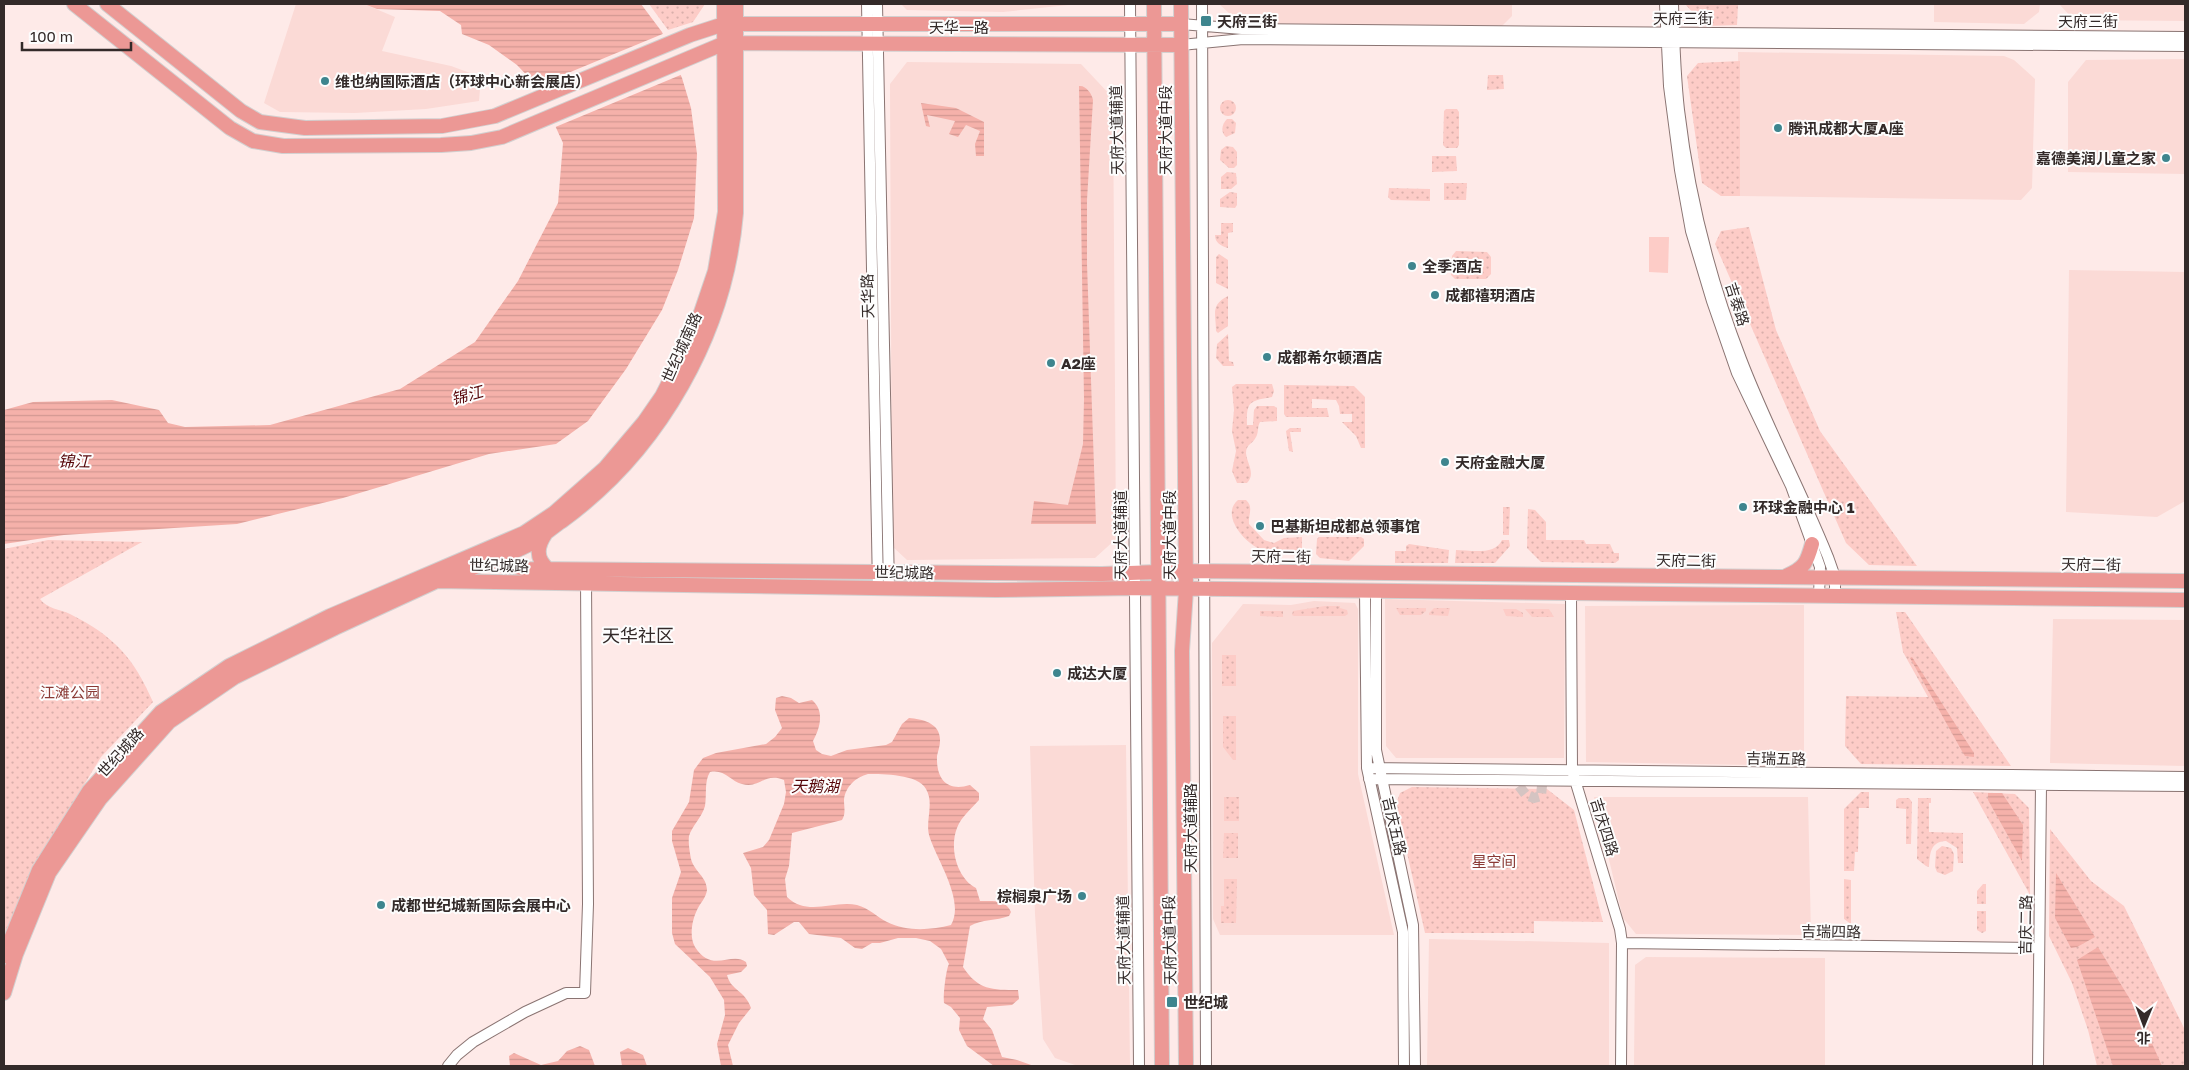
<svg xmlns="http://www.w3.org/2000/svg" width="2189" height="1070" viewBox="0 0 2189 1070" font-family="'Golos Text','Noto Sans SC',sans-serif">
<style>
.built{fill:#fbdad6}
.green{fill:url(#green-dots)}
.pitch{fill:#fdccc7}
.water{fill:url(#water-rules);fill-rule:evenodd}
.pier{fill:#feeae8}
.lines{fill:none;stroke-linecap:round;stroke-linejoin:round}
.minor-tunnel{stroke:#d5c4c2;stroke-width:10;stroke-dasharray:10 5;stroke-linecap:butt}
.minor-casing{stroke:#8a7472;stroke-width:12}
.major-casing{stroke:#d2d0d0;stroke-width:16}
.minor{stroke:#fff;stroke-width:10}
.major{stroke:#ec9895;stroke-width:14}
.poi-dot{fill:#3e858e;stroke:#fdfdfd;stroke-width:2}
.labels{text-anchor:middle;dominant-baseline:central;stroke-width:4;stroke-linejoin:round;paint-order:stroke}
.street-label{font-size:15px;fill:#332a29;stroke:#fdfdfd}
.poi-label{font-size:15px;font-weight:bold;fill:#332a29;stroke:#fdfdfd;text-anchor:start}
.park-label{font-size:15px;fill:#8a3a35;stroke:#fdfdfd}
.water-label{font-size:16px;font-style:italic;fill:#57070a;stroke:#fdfdfd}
.quarter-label{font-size:18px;fill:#332a29;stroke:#fdfdfd}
</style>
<defs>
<pattern id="green-dots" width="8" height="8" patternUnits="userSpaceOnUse" patternTransform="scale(1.25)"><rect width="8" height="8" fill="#fdccc7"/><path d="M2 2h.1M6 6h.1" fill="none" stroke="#d9afab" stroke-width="1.8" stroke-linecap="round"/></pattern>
<pattern id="water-rules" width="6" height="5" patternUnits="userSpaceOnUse" patternTransform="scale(1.25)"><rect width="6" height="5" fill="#f5b1aa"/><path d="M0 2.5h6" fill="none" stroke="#d29892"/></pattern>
</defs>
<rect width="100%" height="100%" fill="#feeae8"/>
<path class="built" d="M 296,4 L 364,4 L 395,17 L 382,51 L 451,66 L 481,77 L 479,101 L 426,109 L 355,113 L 280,112 L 264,103 Z
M 901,4 L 1078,4 L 1003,12 L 907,10 Z
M 1219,4 L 1512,4 L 1512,16 L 1501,27 L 1240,23 Z
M 1934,4 L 2040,4 L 2039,12 L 2024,24 L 1934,22 Z
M 2059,4 L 2185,4 L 2185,21 L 2074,20 Z
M 1738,52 L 2004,56 L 2014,60 L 2035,79 L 2032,188 L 2021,200 L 1740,196 Z
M 2185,59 L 2185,174 L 2068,172 L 2068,82 L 2086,60 Z
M 907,62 L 1081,64 L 1113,98 L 1116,539 L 1095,558 L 907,560 L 892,546 L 890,84 Z
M 2069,270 L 2185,272 L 2185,501 L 2157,517 L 2066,512 Z
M 1385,599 L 1565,604 L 1564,758 L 1396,758 L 1386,746 Z
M 1314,601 L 1355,603 L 1358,609 L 1358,774 L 1394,935 L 1220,935 L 1213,919 L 1212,643 L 1243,604 L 1291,605 Z
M 1804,605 L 1804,766 L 1586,762 L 1585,606 Z
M 2053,619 L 2185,620 L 2185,766 L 2050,763 Z
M 1126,745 L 1130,1066 L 1078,1066 L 1055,1058 L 1043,1039 L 1035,914 L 1030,746 Z
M 1594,797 L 1808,797 L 1811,935 L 1636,934 L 1623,918 Z
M 1429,939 L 1609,943 L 1609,1066 L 1427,1066 Z
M 1646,957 L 1825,958 L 1825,1066 L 1634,1066 L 1635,965 Z"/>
<path class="green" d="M 649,4 L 705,4 L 693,22 L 668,30 Z
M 1685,4 L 1738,4 L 1737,25 L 1705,26 Z
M 1740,61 L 1740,196 L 1721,196 L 1702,183 L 1687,76 L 1698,63 Z
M 1488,75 L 1503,75 L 1504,89 L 1487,90 Z
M1220 108a8 8 0 1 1 16 0a8 8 0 1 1-16 0Z
M 1446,109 L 1457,109 L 1459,112 L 1459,145 L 1457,148 L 1446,148 L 1443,145 L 1444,111 Z
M 1227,119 L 1232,119 L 1236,123 L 1235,133 L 1226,137 C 1220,132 1222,124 1227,119 Z
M 1226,146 L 1233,147 L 1237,152 L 1237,165 L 1234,168 L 1229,168 L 1220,160 L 1221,150 Z
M 1432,156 L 1456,156 L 1457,171 L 1432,172 Z
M 1227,172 L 1236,173 L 1237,184 L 1231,189 L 1221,189 L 1221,177 Z
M 1444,183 L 1467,183 L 1466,200 L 1444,200 Z
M 1389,188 L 1430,189 L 1430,201 L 1391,200 L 1388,197 Z
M 1230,192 L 1237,193 L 1237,205 L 1235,208 L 1220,207 L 1220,199 Z
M 1221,223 L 1233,223 L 1233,232 L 1228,233 L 1228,248 C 1221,246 1215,243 1215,235 L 1221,235 Z
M 1749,227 L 1776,330 L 1820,431 L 1917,566 L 1869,565 L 1846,543 L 1715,244 L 1721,231 Z
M 1456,251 L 1487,252 L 1491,257 L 1491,274 L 1486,279 L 1455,279 L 1451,275 L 1452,256 Z
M 1219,254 L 1228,260 L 1228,289 L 1216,283 L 1216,257 Z
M 1228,296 L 1228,326 L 1218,333 L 1216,331 C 1216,314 1210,305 1228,296 Z
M 1228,334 L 1229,361 L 1233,362 L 1234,366 L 1223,366 L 1216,358 L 1217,344 Z
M 1236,384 L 1272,384 L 1274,391 L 1272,397 C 1251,401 1246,400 1247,425 L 1253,425 L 1254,410 L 1257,406 L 1274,406 L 1277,408 L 1277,421 L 1260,422 C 1257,427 1259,432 1256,437 C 1253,444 1246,444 1246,453 C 1247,464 1256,473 1247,483 L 1237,483 L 1232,471 L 1236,451 L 1232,431 L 1234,410 L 1232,387 Z
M 1284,385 L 1354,386 L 1365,397 L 1365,448 L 1361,448 L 1356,436 L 1342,422 L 1352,422 L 1352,414 L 1340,414 L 1339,406 L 1336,400 L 1312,399 L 1312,408 L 1327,408 L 1329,417 L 1286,417 L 1284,414 Z
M 1290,428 L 1301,428 L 1301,432 L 1290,432 L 1293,452 L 1289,451 L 1286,431 Z
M 1238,500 L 1246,500 C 1254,507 1248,515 1249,524 L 1264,540 L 1274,543 L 1284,538 L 1302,537 L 1302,550 C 1292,553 1270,553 1260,549 C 1245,543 1220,515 1238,500 Z
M 1503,507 L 1510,507 L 1509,535 L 1503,535 Z
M 1528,509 L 1535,510 L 1546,522 L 1546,540 L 1584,540 L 1586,544 L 1610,544 L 1614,553 L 1619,553 L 1619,560 L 1615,563 L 1541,562 L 1527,548 Z
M 1319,537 L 1361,537 L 1364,539 L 1364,546 L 1349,561 L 1320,558 L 1316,554 L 1317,539 Z
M 48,540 L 142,542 L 40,599 C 47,609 60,609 70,614 C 114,636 134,658 153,702 L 101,757 L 29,875 L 4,939 L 4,549 Z
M 1502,540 L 1509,540 L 1510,546 L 1495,563 L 1455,563 L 1456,550 C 1470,550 1495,556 1502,540 Z
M 1409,544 L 1449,550 L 1448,563 L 1395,563 L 1395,551 L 1406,551 L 1406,546 Z
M 1325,606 L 1340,606 L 1340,608 L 1347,610 L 1348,614 L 1345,616 L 1294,616 L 1292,615 L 1293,611 Z
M 1396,608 L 1426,608 L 1426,611 L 1421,615 L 1400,615 Z
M 1434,608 L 1450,608 L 1448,616 L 1429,615 L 1429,613 Z
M 1503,609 L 1516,609 L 1523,613 L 1523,617 L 1506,616 Z
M 1525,609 L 1549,609 L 1554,617 L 1532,617 Z
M 1260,611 L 1283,611 L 1283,617 L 1260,616 Z
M 1896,612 L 1905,612 L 2011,766 L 1861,764 L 1845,746 L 1846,696 L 1928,697 L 1903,652 Z
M 1222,655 L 1236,655 L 1236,686 L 1222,686 Z
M 1223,716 L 1236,716 L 1236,760 L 1233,760 L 1223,747 Z
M 1412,787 L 1547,789 L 1574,810 L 1603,922 L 1534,921 L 1534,933 L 1425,933 L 1396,804 L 1400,793 Z
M 1861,792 L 1869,792 L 1869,808 L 1859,808 L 1858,852 L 1855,852 L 1854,871 L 1844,871 L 1844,809 Z
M 1973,792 L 2015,794 L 2029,808 L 2030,895 Z
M 1224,797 L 1239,797 L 1239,821 L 1224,821 Z
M 1899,798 L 1909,798 L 1912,802 L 1911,844 L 1906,844 L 1906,809 L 1896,808 L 1896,800 Z
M 1918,798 L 1931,798 L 1931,803 L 1929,803 L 1929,832 L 1963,833 L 1963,863 L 1958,863 L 1957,848 L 1946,841 C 1930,842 1930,853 1929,867 L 1926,866 L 1917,859 Z
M 2050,829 L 2091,881 L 2124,906 L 2185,1030 L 2185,1066 L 2097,1066 L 2088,1030 L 2072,983 L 2049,936 Z
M 1224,833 L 1238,833 L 1238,858 L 1223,858 Z
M 1942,846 L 1951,848 L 1954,854 L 1953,871 L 1945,875 L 1937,872 L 1935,867 L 1936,851 Z
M 1224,879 L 1237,879 L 1236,923 L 1221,923 L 1221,906 L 1224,906 Z
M 1844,879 L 1851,880 L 1851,924 L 1844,919 Z
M 1983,884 L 1986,884 L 1986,904 L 1977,904 L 1977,891 Z
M 1977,911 L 1986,911 L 1986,931 L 1982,933 L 1977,930 Z"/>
<path class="pitch" d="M 1649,237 L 1669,237 L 1668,273 L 1649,272 Z"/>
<path class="water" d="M 364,4 L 641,4 L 662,32 L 682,78 L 691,108 L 697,154 L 694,218 L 678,270 L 662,310 L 626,369 L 588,421 L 556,444 L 489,454 L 343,498 L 237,524 L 64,535 L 4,544 L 4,410 L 33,402 L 112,400 L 159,410 L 168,423 L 185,427 L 270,425 L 400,389 L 475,342 L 518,281 L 558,203 L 563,143 L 537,86 L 517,65 L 489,45 L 462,34 L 461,25 L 440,11 L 377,9 Z
M 1079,86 C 1086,85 1092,94 1093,100 L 1087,200 L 1087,264 L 1096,524 L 1031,524 L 1034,501 L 1068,505 L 1083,444 L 1084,399 Z
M 921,103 L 956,108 L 984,122 L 984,156 L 976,156 L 975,144 L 980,131 L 966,125 L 958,137 L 949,134 L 955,121 L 927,115 L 930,127 L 926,126 Z
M 1912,657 L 1974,753 L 1974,757 L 1965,756 L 1963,753 L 1910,658 Z
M 782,696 L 791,698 L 799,703 L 812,700 C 825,711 820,728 813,741 L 816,750 L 822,754 L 831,756 L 847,750 L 886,745 L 892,742 L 902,724 L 909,718 C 922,719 941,723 940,741 C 940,746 938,751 937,756 C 936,780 948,792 970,785 L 979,793 L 979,800 C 972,808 961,817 957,828 C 949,848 957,878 976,888 L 980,901 C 992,901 1006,899 1011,912 L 1009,916 C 996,921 982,919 970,926 L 963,967 C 978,990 992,990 1018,990 L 1019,999 L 1012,1005 L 987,1007 L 983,1019 L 992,1030 L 1002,1057 L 1017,1060 L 1034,1066 L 994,1066 L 967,1046 L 959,1030 L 960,1018 L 951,1007 L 944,1003 C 943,996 946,969 949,964 L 941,949 L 930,941 L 916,938 L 898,938 L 880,943 L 872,943 L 862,949 L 855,948 L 841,938 L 809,934 L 799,922 L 794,922 L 774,935 L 768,934 L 767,910 L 754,895 L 751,868 L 743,853 L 763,847 L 769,840 L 784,804 L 786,792 L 784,780 C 764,772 760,789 742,784 C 730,781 725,769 710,772 C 704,782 707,794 705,806 C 702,817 692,826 689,836 C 688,843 690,853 691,859 C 694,871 707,877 707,890 C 706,898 700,903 697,910 C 692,920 689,937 695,947 C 712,974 731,951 746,962 L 747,966 L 741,972 L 727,975 C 731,991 745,990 751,1008 L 739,1023 L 728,1045 L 733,1066 L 721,1066 L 717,1044 L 725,1015 L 724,1000 L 710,977 L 675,944 L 672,933 L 672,898 L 681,872 L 672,841 L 672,831 L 689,802 L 694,770 L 703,758 L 716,753 L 766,744 L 775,737 L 782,728 L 775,710 L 776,698 ZM 868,774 C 883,774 918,774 926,789 C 935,804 924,823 930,838 C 938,862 965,901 951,925 C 931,930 907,932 887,922 C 877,917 869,908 857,905 C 833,900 808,917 787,897 L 785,879 L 789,866 L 792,833 L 842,820 C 846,813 844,808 844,800 C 845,787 856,777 868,774 Z
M 1988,793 L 2002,793 L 2023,825 L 2022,861 L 1988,800 Z
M 2056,873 L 2095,937 L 2077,947 L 2071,948 L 2055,918 Z
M 2098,947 L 2139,1014 L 2162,1066 L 2113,1066 L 2077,960 Z
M 580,1046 L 589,1050 L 595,1066 L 510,1066 L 509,1056 L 514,1053 L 541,1065 L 558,1061 L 567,1051 Z
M 628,1048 L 643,1055 L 647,1066 L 622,1066 L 620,1052 Z"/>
<path class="pier" d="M 665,33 L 683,74 L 553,128 L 534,87 Z"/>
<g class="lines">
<path class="minor-tunnel" d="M 1377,773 L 1374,773 L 1407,928 L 1409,948
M 1519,786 L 1526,795 L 1534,798 L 1541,796 L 1543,775
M 1409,1015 L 1410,1066"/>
<g class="minor-casing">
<path id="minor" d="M 867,4 L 878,588
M 877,4 L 889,588
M 1130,4 L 1139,1066
M 1202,4 L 1206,1066
M 1665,4 L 1669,86 L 1680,170 L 1691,231 L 1712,301 L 1737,373 L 1791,486 L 1812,544 L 1820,567 L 1819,596
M 1673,4 C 1674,39 1675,75 1679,110 C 1689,195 1710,279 1741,359 C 1767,427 1801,490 1828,557 L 1835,577 L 1835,597
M 1181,24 L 1242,29 L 2185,37
M 1181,45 L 1243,39 L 2185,46
M 1365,592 L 1367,768 L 1403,932 L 1404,1066
M 1376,592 L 1376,750 L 1413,925 L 1415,1066
M 1571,594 L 1572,770 L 1620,929 L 1622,943 L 1621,1066
M 1367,768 L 2185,777
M 1369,779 L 2185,786
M 1622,943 L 2039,948
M 448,1066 L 457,1055 L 473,1042 L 525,1012 L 566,993 L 585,993 L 588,904 L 586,579
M 2038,1066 L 2041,785"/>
</g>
<g class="major-casing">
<path id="major" d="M 74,4 L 230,128 L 253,141 L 283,146 L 441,145 L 471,143 L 502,137 L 725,43 L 1181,45
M 107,4 L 241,111 L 260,122 L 305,128 L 442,126 L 495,116 L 690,35 L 724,24 L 1181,24
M 1154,4 L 1162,1066
M 1181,4 L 1186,590 L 1182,651 L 1186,1066
M 546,533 C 537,546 535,558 548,569
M 467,558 L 527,569 L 1102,574 L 1185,571 L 2185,581
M 1786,576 C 1805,568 1807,562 1812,544
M 447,577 C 475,567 503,558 528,545 C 540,539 551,528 562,521 C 660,450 726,333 736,213 L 736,4
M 4,956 L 39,870 L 89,791 L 161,712 L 229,666 L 330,616 L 524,533 L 554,513 L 605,468 L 644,422 L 662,396 L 694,333 L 715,271 L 725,212 L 724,4
M 4,993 L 16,954 L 49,873 L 100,799 L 169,722 L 235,677 L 335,628 L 437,581 L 996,590 L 1135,588 L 2185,600"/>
</g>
<use href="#minor" class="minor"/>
<use href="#major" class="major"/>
</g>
<g class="poi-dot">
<rect x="1200" y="15" width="12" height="12" rx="2.5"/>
<circle cx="325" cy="81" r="5"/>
<circle cx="1778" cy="128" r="5"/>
<circle cx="2166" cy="158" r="5"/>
<circle cx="1412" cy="266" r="5"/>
<circle cx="1435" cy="295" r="5"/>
<circle cx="1267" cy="357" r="5"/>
<circle cx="1051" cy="363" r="5"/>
<circle cx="1445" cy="462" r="5"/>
<circle cx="1743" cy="507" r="5"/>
<circle cx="1260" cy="526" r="5"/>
<circle cx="1057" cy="673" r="5"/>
<circle cx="1082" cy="896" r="5"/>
<circle cx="381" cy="905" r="5"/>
<rect x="1166" y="996" width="12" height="12" rx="2.5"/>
</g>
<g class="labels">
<g class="street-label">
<text x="1683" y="18">天府三街</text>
<text x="2088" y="21">天府三街</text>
<text x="959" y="27">天华一路</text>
<text transform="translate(1116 130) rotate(-91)">天府大道辅道</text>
<text transform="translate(1165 130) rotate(-90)">天府大道中段</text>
<text transform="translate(867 296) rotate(-91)">天华路</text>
<text transform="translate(1738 304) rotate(72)">吉泰路</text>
<text transform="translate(681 347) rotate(-66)">世纪城南路</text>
<text transform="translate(1120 535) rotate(-90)">天府大道辅道</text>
<text transform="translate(1169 535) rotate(-90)">天府大道中段</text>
<text transform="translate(1281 556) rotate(1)">天府二街</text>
<text transform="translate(1686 560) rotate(1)">天府二街</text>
<text transform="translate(2091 564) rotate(1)">天府二街</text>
<text transform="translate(499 565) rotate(1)">世纪城路</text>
<text transform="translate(904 572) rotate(1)">世纪城路</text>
<text transform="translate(120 752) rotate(-48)">世纪城路</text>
<text transform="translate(1776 758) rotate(1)">吉瑞五路</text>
<text transform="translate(1395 826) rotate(77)">吉庆五路</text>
<text transform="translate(1605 827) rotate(73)">吉庆四路</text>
<text transform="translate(1190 828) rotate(-90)">天府大道辅路</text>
<text transform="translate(2025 925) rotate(-89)">吉庆二路</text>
<text transform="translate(1831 931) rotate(1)">吉瑞四路</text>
<text transform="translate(1123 940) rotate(-91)">天府大道辅道</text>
<text transform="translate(1169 940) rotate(-91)">天府大道中段</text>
</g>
<g class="poi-label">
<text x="1217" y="21">天府三街</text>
<text x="335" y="81">维也纳国际酒店（环球中心新会展店）</text>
<text x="1788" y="128">腾讯成都大厦A座</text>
<text x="2156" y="158" text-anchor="end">嘉德美润儿童之家</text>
<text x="1422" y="266">全季酒店</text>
<text x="1445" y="295">成都禧玥酒店</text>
<text x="1277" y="357">成都希尔顿酒店</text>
<text x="1061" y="363">A2座</text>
<text x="1455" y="462">天府金融大厦</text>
<text x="1753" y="507">环球金融中心 1</text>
<text x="1270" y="526">巴基斯坦成都总领事馆</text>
<text x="1067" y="673">成达大厦</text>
<text x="1072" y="896" text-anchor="end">棕榈泉广场</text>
<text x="391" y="905">成都世纪城新国际会展中心</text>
<text x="1183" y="1002">世纪城</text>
</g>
<g class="park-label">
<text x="70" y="692">江滩公园</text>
<text x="1494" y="861">星空间</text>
</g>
<g class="water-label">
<text transform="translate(467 395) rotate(-15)">锦江</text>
<text transform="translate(74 461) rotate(1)">锦江</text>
<text x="815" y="786">天鹅湖</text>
</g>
<g class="quarter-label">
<text x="638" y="635">天华社区</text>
</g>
</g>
<rect width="2189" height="1070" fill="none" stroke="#332a29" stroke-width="10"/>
<g transform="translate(2144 1025) rotate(181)" stroke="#fdfdfd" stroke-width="4" paint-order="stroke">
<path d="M0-4L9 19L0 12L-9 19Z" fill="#332a29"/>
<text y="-8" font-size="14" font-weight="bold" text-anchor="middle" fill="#332a29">北</text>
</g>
<path d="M22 42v8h109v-8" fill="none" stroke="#332a29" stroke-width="2.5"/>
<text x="30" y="42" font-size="15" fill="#332a29" stroke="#fdfdfd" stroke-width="4" paint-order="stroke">100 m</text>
</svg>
